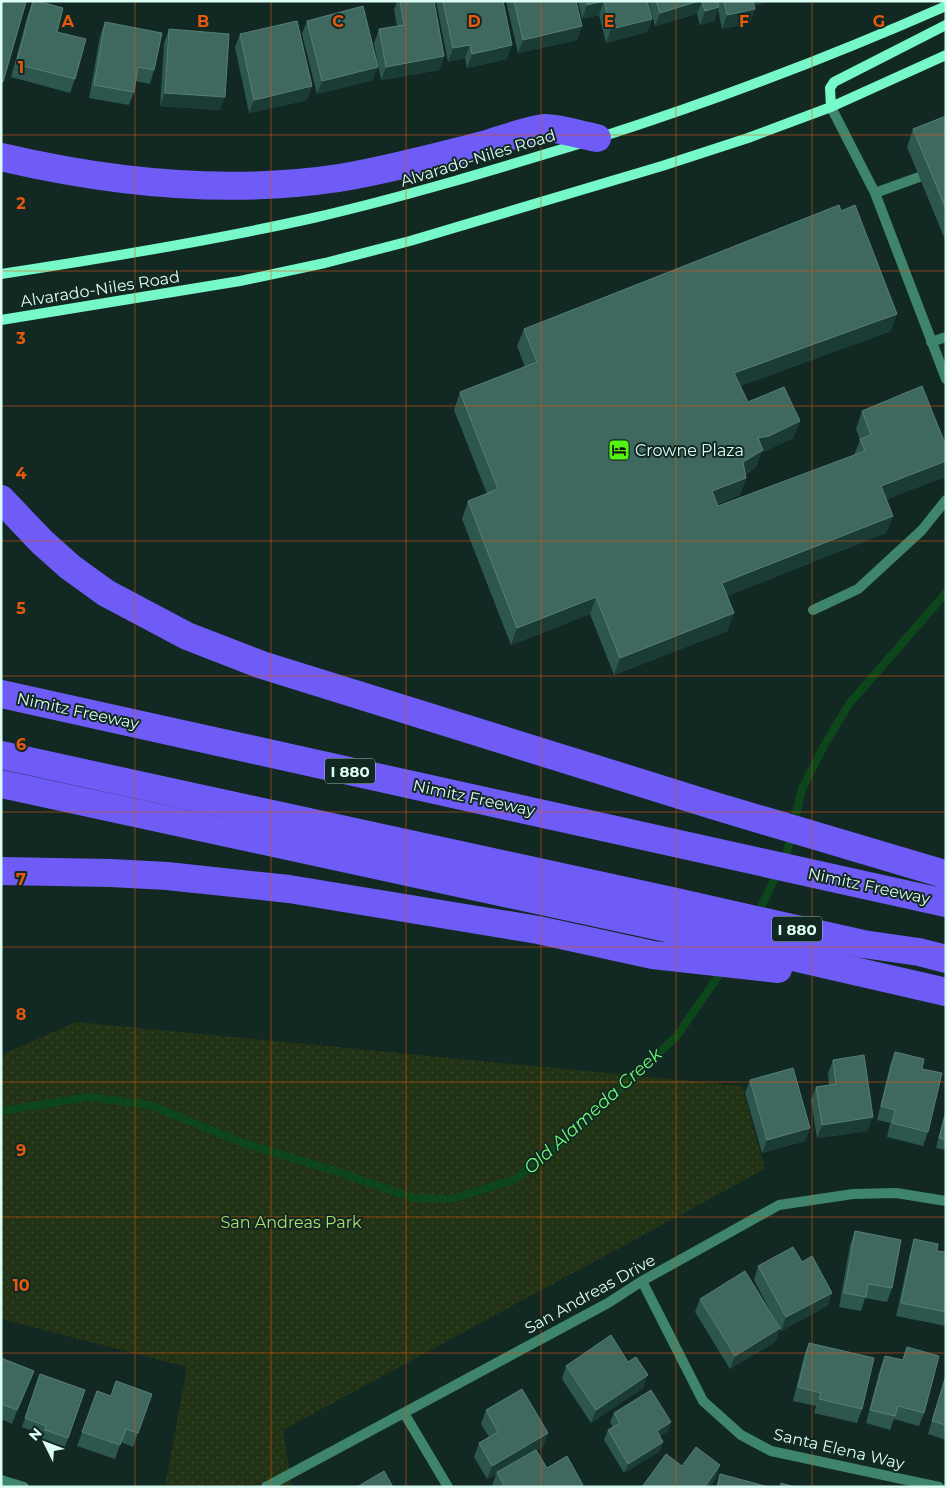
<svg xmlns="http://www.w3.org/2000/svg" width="947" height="1488" viewBox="0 0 947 1488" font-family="Montserrat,sans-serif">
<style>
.park{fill:url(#park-dots)}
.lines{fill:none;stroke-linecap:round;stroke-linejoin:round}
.stream{stroke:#0e461b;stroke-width:8}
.service{stroke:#3f856c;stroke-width:10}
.minor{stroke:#3f856c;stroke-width:10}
.secondary{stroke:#77f8c8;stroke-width:10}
.motorway{stroke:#6f5cf7;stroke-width:28}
.wall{fill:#2c564e}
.shaded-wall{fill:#1a3c35}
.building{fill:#3f685f;stroke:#577f77}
.grid{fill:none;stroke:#e8590c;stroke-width:1;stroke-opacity:0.55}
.labels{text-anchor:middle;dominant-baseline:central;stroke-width:4;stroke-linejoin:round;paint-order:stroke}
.shield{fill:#122923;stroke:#9fbdb5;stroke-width:1}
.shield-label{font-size:15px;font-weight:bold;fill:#dbfdf4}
.street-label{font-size:16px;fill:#dbfdf4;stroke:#122923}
.poi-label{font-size:16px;fill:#dbfdf4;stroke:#122923;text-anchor:start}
.park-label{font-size:16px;fill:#b3db69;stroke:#122923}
.water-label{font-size:18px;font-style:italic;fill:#6ef877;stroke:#122923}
.grid-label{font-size:16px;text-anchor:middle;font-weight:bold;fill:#e8590c;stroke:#122923;stroke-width:4;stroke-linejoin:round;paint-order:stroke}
</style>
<defs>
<pattern id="park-dots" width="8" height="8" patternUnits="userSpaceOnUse" patternTransform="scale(1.25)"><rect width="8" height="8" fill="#223215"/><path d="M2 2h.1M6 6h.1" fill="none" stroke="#37462c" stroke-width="1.8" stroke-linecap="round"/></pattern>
</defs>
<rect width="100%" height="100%" fill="#122923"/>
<path class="park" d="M 76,1022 L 742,1086 L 765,1169 L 283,1430 L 292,1487 L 165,1487 L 187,1367 L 1,1319 L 1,1055 Z"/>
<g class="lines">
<path class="stream" d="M 757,916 L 787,852 L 802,789 L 825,744 L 849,704 L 946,593
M 1,1111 L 89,1097 L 150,1105 L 243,1143 L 335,1171 L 413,1198 L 452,1199 L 516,1179 L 559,1145 L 676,1037 L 724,968"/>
<path class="service" d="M 831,107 L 875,193 L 946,379
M 875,193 L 919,177
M 931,342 L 946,337
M 813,610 L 858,589 L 922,530 L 946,500"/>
<path class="minor" d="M 642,1281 L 703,1401 L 741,1435 L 771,1451 L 939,1487
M 404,1413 L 448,1487
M 1,1480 L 24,1487
M 266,1487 L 608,1303 L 642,1281 L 779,1205 L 853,1194 L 896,1193 L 946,1201"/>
<path class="secondary" d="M 831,107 L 830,88 L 834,82 L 946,25
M 598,138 C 717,100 832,56 946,6
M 1,274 C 106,258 210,241 313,218 C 404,197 493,170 582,143
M 1,320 L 240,281 L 325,263 L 410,241 L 662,166 L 748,138 L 831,107 L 946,55"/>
<path class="motorway" d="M 1,157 C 112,183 226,195 339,178 C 388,170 435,157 483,145 C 501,140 526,130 545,128 C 556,127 584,136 597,138
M 1,499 L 42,542 L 70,567 L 106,593 L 187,636 L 262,665 L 715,806 L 941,873 L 946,876
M 1,694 L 946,903
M 1,755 L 676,902 L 863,944 L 919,952 L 946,959
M 1,784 L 667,928 L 946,992
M 1,871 L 111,873 L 167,876 L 289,889 L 538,930 L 653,955 L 778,969"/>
</g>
<path class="wall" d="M 33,1 L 57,32 L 75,79 L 70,93 L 11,77 L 28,14 Z
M 397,1 L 434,1 L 444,56 L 439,70 L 381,80 L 374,43 L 379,29 L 397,26 L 394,10 Z
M 436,1 L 503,1 L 507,59 L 467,68 L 465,58 L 448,62 Z
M 506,1 L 576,1 L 582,26 L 577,40 L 518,53 Z
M 578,1 L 647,1 L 652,19 L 647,32 L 606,43 L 599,15 L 582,19 Z
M 648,1 L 772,1 L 754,5 L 750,23 L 722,29 L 718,9 L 714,21 L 700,25 L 697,14 L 655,26 Z
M 307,21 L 373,80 L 317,94 L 302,34 Z
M 105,22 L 154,70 L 150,84 L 135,81 L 134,92 L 129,105 L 89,98 L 100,36 Z
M 169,29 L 220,110 L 160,106 L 164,43 Z
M 240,34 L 312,86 L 307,100 L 249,113 L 235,47 Z
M 946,116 L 946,242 L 907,147 L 913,129 Z
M 524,329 L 891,331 L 740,386 L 748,402 L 800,421 L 793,438 L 761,453 L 756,467 L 746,474 L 746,478 L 740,495 L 718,504 L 718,506 L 854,455 L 860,440 L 856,429 L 862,411 L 946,446 L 946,474 L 945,477 L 886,499 L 893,516 L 886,533 L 727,596 L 734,613 L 727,631 L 614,675 L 590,614 L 511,645 L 462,519 L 468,501 L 487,494 L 454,410 L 460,392 L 525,367 L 517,346 Z
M 895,1052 L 928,1132 L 923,1146 L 887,1137 L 890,1123 L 877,1120 L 890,1065 Z
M 833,1060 L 868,1131 L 817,1138 L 811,1100 L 816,1087 L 829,1085 L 828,1073 Z
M 750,1080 L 810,1128 L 805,1141 L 762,1153 L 745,1093 Z
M 946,1107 L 946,1150 L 936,1148 Z
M 855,1231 L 892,1288 L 887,1302 L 865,1298 L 861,1311 L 839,1307 L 850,1245 Z
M 914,1239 L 937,1251 L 946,1252 L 946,1326 L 896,1316 L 910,1253 Z
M 802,1262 L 832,1293 L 827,1306 L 781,1331 L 754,1280 L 758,1266 Z
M 700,1299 L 780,1328 L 775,1342 L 730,1369 L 695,1312 Z
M 809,1343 L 862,1409 L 857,1423 L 814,1413 L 816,1406 L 793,1401 L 804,1356 Z
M 907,1347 L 924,1413 L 919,1426 L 894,1419 L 890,1430 L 866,1423 L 880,1369 L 885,1356 L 902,1360 Z
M 1,1358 L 34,1371 L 12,1424 L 1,1419 Z
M 566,1366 L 643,1388 L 591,1423 L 562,1379 Z
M 946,1373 L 946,1440 L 928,1434 Z
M 40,1374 L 85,1390 L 65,1447 L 42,1439 L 43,1435 L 22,1427 Z
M 97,1391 L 111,1396 L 152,1394 L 133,1447 L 121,1442 L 115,1459 L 77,1446 Z
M 486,1410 L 548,1433 L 543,1447 L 537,1450 L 547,1468 L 583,1485 L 583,1487 L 492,1487 L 492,1486 L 496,1474 L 487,1479 L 474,1457 L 479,1443 L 489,1437 L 481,1424 Z
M 614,1413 L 668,1431 L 660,1436 L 660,1451 L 624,1473 L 604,1440 L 608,1430 L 613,1427 L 610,1422 Z"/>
<path class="shaded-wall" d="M 604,1 L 599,15 L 582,19 L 587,5 Z
M 699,1 L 702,1 L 697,14 L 655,26 L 660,13 Z
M 748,1 L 772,1 L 746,6 Z
M 719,7 L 714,21 L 700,25 L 705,11 Z
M 755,9 L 750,23 L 722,29 L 727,15 Z
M 652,19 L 647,32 L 606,43 L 611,29 Z
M 582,26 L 577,40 L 518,53 L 523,40 Z
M 470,45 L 465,58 L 448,62 L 453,48 Z
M 512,45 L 507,59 L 467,68 L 472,54 Z
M 444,56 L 439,70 L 381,80 L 386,67 Z
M 378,67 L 373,80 L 317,94 L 322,81 Z
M 312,86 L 307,100 L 249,113 L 254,100 Z
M 165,93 L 225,97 L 220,110 L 160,106 Z
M 897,314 L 891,331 L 727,391 L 734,373 Z
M 800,421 L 793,438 L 761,453 L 756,467 L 737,479 L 743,462 L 758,438 Z
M 946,461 L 946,474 L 945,477 L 875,504 L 881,486 Z
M 746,478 L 740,495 L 706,509 L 712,491 Z
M 893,516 L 886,533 L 715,601 L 722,583 Z
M 596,597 L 590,614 L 511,645 L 517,628 Z
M 734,613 L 727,631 L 614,675 L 620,658 Z
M 873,1117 L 868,1131 L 817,1138 L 822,1125 Z
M 810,1128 L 805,1141 L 762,1153 L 767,1140 Z
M 832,1293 L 827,1306 L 781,1331 L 786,1317 Z
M 780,1328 L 775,1342 L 730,1369 L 735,1356 Z
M 34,1371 L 29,1384 L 12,1424 L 17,1410 Z
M 648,1375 L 643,1388 L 591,1423 L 596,1410 Z
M 671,1422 L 668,1431 L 653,1440 L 657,1431 Z
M 548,1433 L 543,1447 L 497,1473 L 497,1472 L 496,1474 L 487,1479 L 492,1466 Z
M 663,1442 L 660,1451 L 624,1473 L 628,1464 Z
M 720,1465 L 716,1479 L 710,1487 L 705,1487 Z"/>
<path class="building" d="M 1,1 L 26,2 L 3,82 L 1,81 Z
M 33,1 L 37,1 L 63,8 L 57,32 L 86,39 L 75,79 L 16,64 Z
M 400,1 L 434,1 L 444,56 L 386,67 L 379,29 L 404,25 Z
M 443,1 L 503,1 L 512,45 L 472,54 L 470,45 L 453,48 Z
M 514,1 L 576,1 L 582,26 L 523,40 Z
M 586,1 L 647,1 L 652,19 L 611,29 L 604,1 L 587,5 Z
M 656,1 L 699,1 L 660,13 Z
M 702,1 L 717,1 L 719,7 L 705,11 Z
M 724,1 L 753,1 L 755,9 L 727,15 Z
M 363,6 L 378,67 L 322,81 L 307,21 Z
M 297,21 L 312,86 L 254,100 L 240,34 Z
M 105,22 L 162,33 L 154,70 L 138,67 L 134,92 L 94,85 Z
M 169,29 L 229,34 L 225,97 L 165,93 Z
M 946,116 L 946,209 L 913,129 Z
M 839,205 L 841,211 L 855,205 L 897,314 L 734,373 L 748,402 L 784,387 L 800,421 L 769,436 L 758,438 L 763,450 L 743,462 L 746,478 L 712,491 L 718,506 L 865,451 L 860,439 L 871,435 L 862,411 L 922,386 L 946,446 L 946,461 L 881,486 L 893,516 L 722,583 L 734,613 L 620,658 L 596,597 L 517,628 L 468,501 L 498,489 L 460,392 L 537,362 L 524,329 Z
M 895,1052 L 924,1059 L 922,1069 L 942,1073 L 928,1132 L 892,1123 L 895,1110 L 881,1106 Z
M 864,1055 L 873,1117 L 822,1125 L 816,1087 L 836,1084 L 833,1060 Z
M 793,1068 L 810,1128 L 767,1140 L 750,1080 Z
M 946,1112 L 946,1140 L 939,1138 Z
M 855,1231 L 901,1240 L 892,1288 L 868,1284 L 866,1297 L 844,1293 Z
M 914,1239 L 938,1244 L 937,1251 L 946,1252 L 946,1312 L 901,1303 Z
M 793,1247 L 802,1262 L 812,1256 L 832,1293 L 786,1317 L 758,1266 Z
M 745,1271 L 780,1328 L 735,1356 L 700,1299 Z
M 611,1335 L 628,1362 L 636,1357 L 648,1375 L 596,1410 L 566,1366 Z
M 809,1343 L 874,1358 L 862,1409 L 819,1399 L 821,1393 L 798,1387 Z
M 907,1347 L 939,1356 L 924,1413 L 898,1406 L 895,1416 L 870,1410 L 885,1356 L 903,1360 Z
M 1,1358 L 34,1371 L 17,1410 L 1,1404 Z
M 40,1374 L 85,1390 L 68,1438 L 45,1430 L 46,1426 L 25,1418 Z
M 946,1376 L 946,1425 L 932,1421 Z
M 116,1381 L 152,1394 L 138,1433 L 126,1429 L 120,1445 L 82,1432 L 97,1391 L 111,1396 Z
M 522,1389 L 548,1433 L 492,1466 L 479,1443 L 498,1432 L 486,1410 Z
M 651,1390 L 671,1422 L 657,1431 L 663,1442 L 628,1464 L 608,1430 L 620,1423 L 614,1413 Z
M 696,1447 L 720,1465 L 705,1487 L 642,1487 L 666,1454 L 682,1466 Z
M 536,1450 L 547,1468 L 567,1456 L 583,1485 L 581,1487 L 505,1487 L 497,1472 Z
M 384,1471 L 393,1487 L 357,1487 Z
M 720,1474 L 769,1487 L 717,1487 Z
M 781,1483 L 795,1487 L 780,1487 Z"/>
<path class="grid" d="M 135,1 L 135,1487M 271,1 L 271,1487M 406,1 L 406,1487M 541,1 L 541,1487M 676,1 L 676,1487M 812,1 L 812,1487M 1,135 L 946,135M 1,271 L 946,271M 1,406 L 946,406M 1,541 L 946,541M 1,676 L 946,676M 1,812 L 946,812M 1,947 L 946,947M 1,1082 L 946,1082M 1,1217 L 946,1217M 1,1353 L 946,1353"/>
<defs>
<g id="hotel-square" transform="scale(1.125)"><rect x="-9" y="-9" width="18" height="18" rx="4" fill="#54f411" stroke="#122923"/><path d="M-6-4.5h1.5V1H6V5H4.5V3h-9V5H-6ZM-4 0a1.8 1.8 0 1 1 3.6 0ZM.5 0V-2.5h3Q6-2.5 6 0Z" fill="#111"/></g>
</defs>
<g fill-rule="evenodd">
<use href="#hotel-square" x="619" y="450"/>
</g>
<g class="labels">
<g class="shield">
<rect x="325" y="758.5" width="50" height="25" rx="4"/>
<rect x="772" y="916.5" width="50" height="25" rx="4"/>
</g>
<g class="shield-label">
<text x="350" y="771">I 880</text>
<text x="797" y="929">I 880</text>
</g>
<g class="street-label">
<text transform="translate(478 158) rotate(-17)">Alvarado-Niles Road</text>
<text transform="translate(100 289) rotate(-9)">Alvarado-Niles Road</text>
<text transform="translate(78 711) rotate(12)">Nimitz Freeway</text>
<text transform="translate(474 798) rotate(12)">Nimitz Freeway</text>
<text transform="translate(869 886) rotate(12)">Nimitz Freeway</text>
<text transform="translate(590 1294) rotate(-29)">San Andreas Drive</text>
<text transform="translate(839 1449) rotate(13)">Santa Elena Way</text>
</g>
<g class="poi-label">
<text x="635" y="450">Crowne Plaza</text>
</g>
<g class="park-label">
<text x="291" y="1222">San Andreas Park</text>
</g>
<g class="water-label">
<text transform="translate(593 1111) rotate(-42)">Old Alameda Creek</text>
</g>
</g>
<g class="grid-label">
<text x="68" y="27">A</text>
<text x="203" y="27">B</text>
<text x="338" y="27">C</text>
<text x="474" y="27">D</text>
<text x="609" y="27">E</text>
<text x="744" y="27">F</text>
<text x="879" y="27">G</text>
<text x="21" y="73">1</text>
<text x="21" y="209">2</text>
<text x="21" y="344">3</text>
<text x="21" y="479">4</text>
<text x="21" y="614">5</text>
<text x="21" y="750">6</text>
<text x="21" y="885">7</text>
<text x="21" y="1020">8</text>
<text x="21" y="1156">9</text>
<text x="21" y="1291">10</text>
</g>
<rect width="947" height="1488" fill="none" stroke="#dbfdf4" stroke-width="5"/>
<g transform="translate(45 1443) rotate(312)" stroke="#122923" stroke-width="4" paint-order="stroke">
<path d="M0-4L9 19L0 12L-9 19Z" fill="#dbfdf4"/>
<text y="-8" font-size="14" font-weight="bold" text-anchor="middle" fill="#dbfdf4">N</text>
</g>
</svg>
